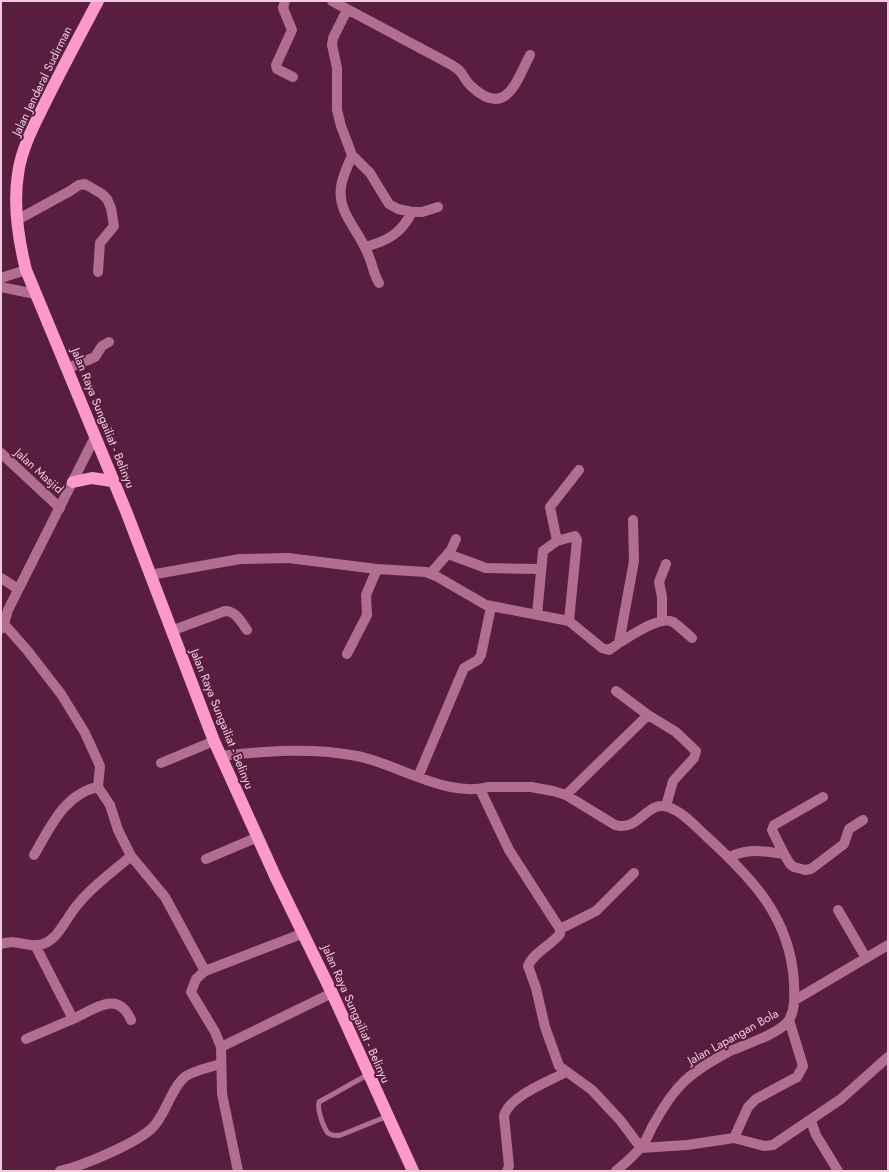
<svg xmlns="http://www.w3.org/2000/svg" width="889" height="1172" viewBox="0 0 889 1172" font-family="Jost,sans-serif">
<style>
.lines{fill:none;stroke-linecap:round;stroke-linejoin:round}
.lane{stroke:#b26e90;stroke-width:5}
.street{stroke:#b26e90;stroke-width:10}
.secondary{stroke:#b26e90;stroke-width:10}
.highway{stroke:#fa99ca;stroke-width:12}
.labels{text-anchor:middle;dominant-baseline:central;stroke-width:4;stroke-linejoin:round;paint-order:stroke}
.street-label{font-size:12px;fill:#f1cbdc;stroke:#591d3f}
</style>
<rect width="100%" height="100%" fill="#591d3f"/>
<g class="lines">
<path class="lane" d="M 369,1074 L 319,1102 C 317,1109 323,1127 328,1133 C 332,1136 336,1136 341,1135 L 388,1116"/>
<path class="street" d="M 285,1 L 283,8 L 292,30 L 276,65 L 277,69 L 293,77
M 332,1 L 450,64 C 455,67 459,69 462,74 C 465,78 467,83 471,86 C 506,119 516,82 530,55
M 347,10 L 333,38 L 332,45 L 337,68 L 337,110 L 341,126 L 352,155 L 370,173 L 389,204 L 398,209 L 412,212 L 422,212 L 438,207
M 352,155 C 348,166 342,177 341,187 C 337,212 359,231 367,252 C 372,262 373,273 379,283
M 17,220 L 70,191 L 79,185 L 85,184 L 102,194 L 107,199 L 111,208 L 114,226 L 100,243 L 98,272
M 365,247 C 387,241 401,234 412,212
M 68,368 L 95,357 L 102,346 L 109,342
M 1,453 L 60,508
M 557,541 L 550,507 L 579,470
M 448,554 L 486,568 L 541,569
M 431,573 L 451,550 L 456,539
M 150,575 L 240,559 L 288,558 L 377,569 L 426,572 L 436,576 L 486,605 L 569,621 L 602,648 L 609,650 L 619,643 L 634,561 L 633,520
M 1,578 L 18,589
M 537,615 L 543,551 L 557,541 L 575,536 L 577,540 L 569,621
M 662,621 L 662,597 L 659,582 L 666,564
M 4,624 L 27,650 L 61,694 L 85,733 L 100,766 L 98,787 L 110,805 L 118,830 L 131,856 L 165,897 L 205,971
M 1,629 L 4,624 L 8,610 L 95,437
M 171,631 L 225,611 C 236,611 241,622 247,630
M 619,643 C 631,636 660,615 673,622 C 679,626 686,633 692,638
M 347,654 L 367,615 L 366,595 L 377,569
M 648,715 L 676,732 L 696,751 L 694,758 L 673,781 L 666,806
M 220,756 C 266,751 311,747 357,756 C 398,764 446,798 488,787 L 531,787 L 553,791 L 566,795 L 615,825 C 640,832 646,800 668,807 C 683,812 694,825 706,836 C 752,878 790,917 794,982 C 794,995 796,1008 789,1020 C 780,1034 743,1045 728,1052 C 717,1058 706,1064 697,1071 C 676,1085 664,1106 652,1127 C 649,1134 645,1143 640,1148 C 633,1157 624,1164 616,1171
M 161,763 L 214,741
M 418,777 L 464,668 L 478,660 L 481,655 L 491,607
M 480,789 L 509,850 L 560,929 L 560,934 C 551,945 533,953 528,966 L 536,988 L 545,1027 L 559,1066 L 592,1090 L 620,1120 L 641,1148
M 566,795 L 648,715 L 616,691
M 784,854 L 772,830 L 774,825 L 823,797
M 34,855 C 50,828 64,794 98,787
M 729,857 C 750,848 762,851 784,854 L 790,864 L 794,867 L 805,870 L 811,869 L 844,844 L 849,829 L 863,820
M 206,859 L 258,837
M 838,910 L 866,958
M 560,929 L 596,911 L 634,873
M 1,944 C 17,938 29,949 43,944 C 55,940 61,928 68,918 C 83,893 109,875 131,856
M 35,945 L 73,1019 C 95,1009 118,989 131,1020
M 795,1000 L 888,945
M 26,1039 L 73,1019
M 221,1047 L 332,993
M 811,1121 L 816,1135 L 838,1171
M 734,1138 L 748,1107 L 756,1099 L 797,1077 L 803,1066 L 789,1020
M 641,1148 L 687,1145 L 734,1138 L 764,1146 L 773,1145 L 841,1099 L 888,1057
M 60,1171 C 82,1166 138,1143 153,1127 C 166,1114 172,1086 186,1076 C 196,1070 210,1067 221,1064
M 238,1171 L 222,1094 L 221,1047 L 215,1032 L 191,992 L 196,979 L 205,971 L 304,933
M 507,1171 L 509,1166 L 504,1116 C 509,1096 548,1082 566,1072"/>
<path class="secondary" d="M 1,278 L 26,270
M 1,287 L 35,294"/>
<path class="highway" d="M 98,1 C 79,37 60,72 42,109 C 32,129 21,151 18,174 C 13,206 18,238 26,270 L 126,511 L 214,741 L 276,878 L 332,993 L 413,1171
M 73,482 L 92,478 L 112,481"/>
</g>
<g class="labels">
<g class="street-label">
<text transform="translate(42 81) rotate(-64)">Jalan Jenderal Sudirman</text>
<text transform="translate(103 418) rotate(68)">Jalan Raya Sungailiat - Belinyu</text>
<text transform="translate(39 471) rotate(42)">Jalan Masjid</text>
<text transform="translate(222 719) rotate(68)">Jalan Raya Sungailiat - Belinyu</text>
<text transform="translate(356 1014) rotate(66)">Jalan Raya Sungailiat - Belinyu</text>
<text transform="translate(733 1037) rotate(-29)">Jalan Lapangan Bola</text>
</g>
</g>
<rect width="889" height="1172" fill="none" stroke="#f1cbdc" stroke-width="4"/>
</svg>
